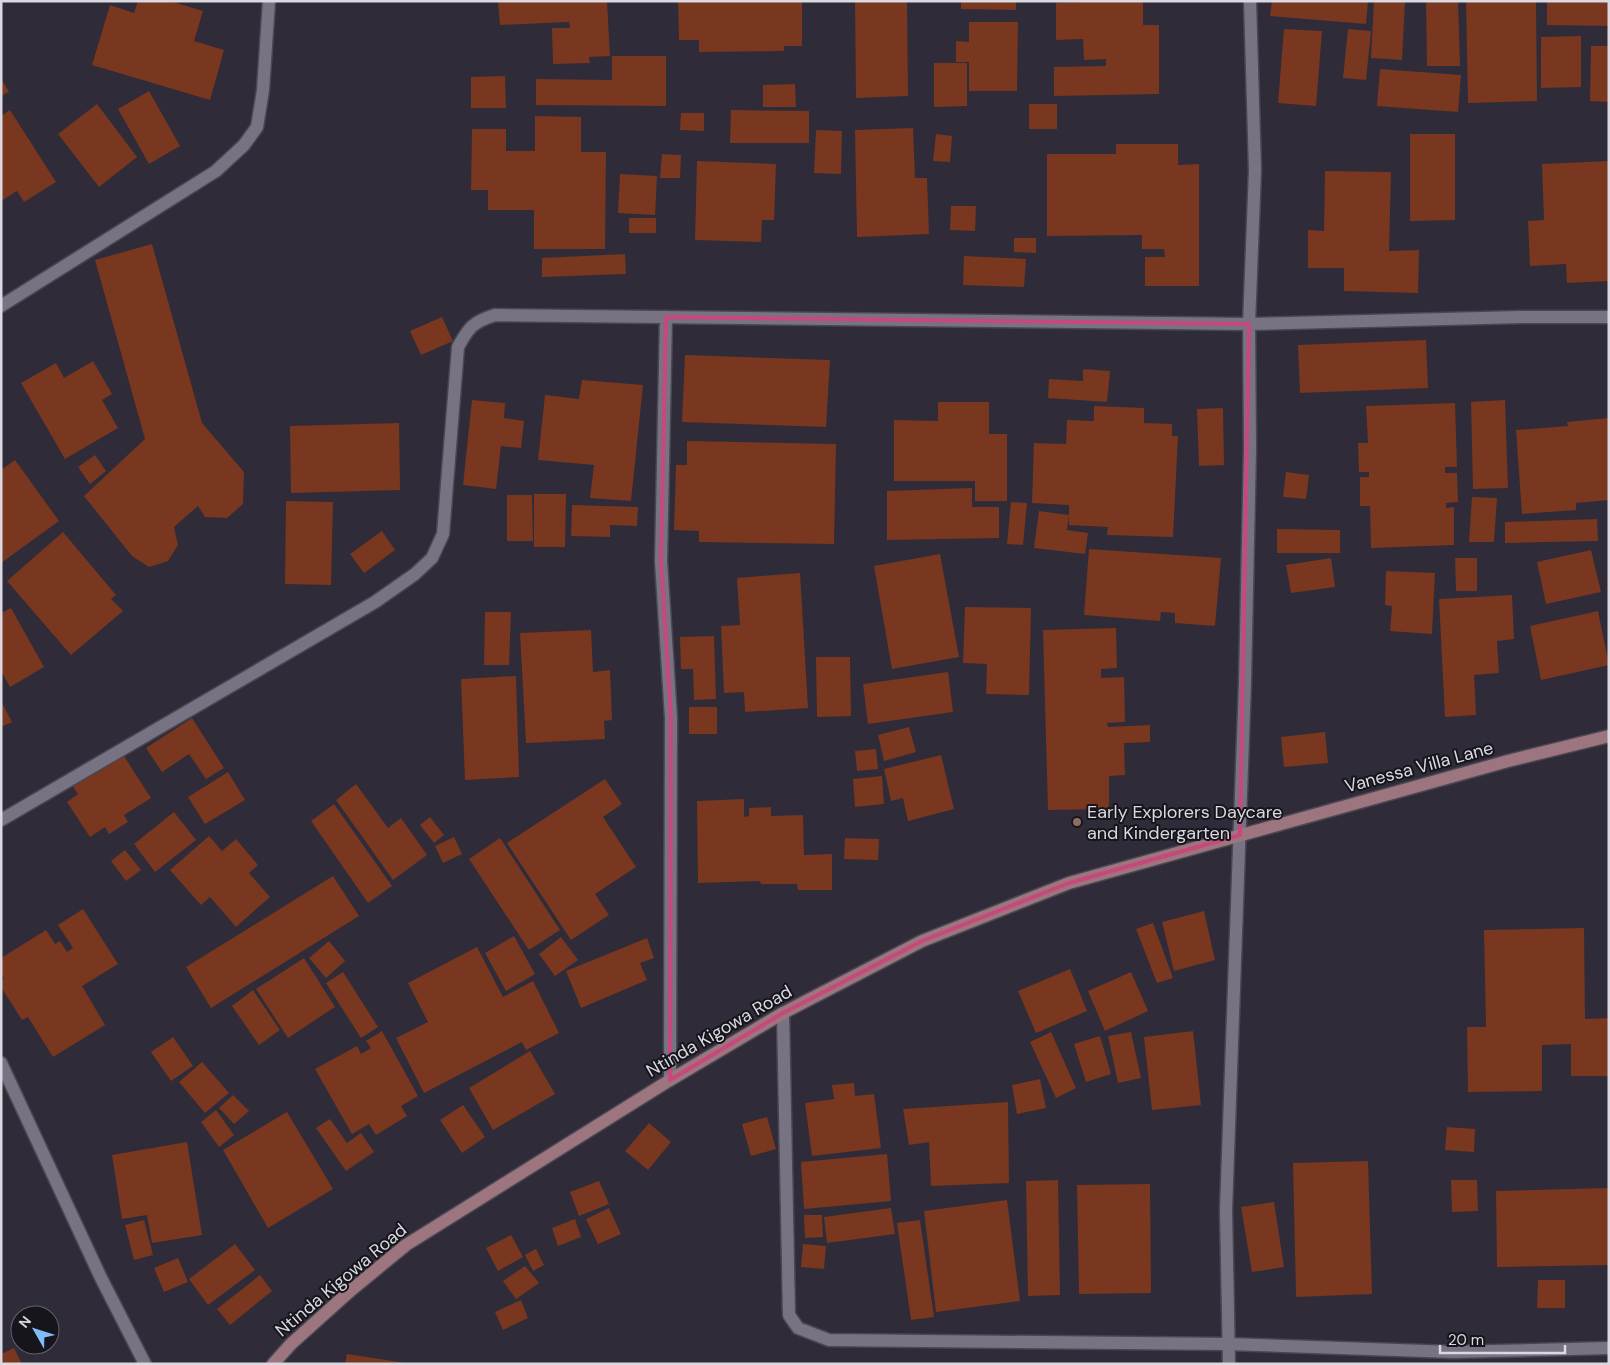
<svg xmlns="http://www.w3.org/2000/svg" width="1610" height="1365" viewBox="0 0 1610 1365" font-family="'DM Sans',sans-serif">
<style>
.building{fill:#78371e}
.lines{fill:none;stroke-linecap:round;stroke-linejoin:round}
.street-casing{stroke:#4a4752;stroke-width:15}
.secondary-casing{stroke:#4a4752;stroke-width:15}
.street{stroke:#777383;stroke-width:12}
.secondary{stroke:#9d757e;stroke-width:12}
.marked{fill:none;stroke:#c8487c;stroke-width:4;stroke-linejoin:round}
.education-dot{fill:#8d6e63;stroke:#16151b;stroke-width:2}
.labels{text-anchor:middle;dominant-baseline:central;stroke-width:4;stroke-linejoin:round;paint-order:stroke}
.street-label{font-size:18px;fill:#dad8e1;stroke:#16151b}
.poi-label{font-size:18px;fill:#dad8e1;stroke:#16151b;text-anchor:start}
</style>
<rect width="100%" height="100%" fill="#2f2b39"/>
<path class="building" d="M 138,1 L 170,1 L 203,11 L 194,41 L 224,50 L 210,100 L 92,65 L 110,5 L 134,13 Z
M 498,1 L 607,1 L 610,56 L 589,57 L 590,63 L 553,64 L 552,28 L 570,28 L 569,22 L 500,25 Z
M 678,1 L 802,1 L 802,46 L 784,46 L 784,51 L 699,52 L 699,40 L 679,40 Z
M 855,1 L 907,1 L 908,96 L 856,98 Z
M 961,1 L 1016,1 L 1016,10 L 961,9 Z
M 1099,1 L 1143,1 L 1143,25 L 1159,25 L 1159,94 L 1054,96 L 1054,67 L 1106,66 L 1106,59 L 1084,60 L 1083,39 L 1056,40 L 1056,3 Z
M 1272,1 L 1368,1 L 1366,24 L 1270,16 Z
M 1374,1 L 1405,1 L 1402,60 L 1371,58 Z
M 1426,1 L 1458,1 L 1460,66 L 1427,66 Z
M 1466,1 L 1536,1 L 1537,101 L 1468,103 Z
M 1547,1 L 1609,1 L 1609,26 L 1547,25 Z
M 969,22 L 1018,22 L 1017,91 L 969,91 L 969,62 L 956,62 L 956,41 L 969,42 Z
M 1284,29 L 1322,31 L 1316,106 L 1278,103 Z
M 1348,29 L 1371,31 L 1366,80 L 1343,78 Z
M 1581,36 L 1581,87 L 1541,88 L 1541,37 Z
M 1591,46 L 1609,46 L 1609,102 L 1590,101 Z
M 612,56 L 666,56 L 666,106 L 536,105 L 536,79 L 612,80 Z
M 934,63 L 967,63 L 967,106 L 934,107 Z
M 1380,69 L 1461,75 L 1458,112 L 1377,106 Z
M 505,76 L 506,108 L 471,108 L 471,77 Z
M 1,78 L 9,92 L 1,96 Z
M 795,84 L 796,107 L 763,107 L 763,85 Z
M 149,91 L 180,146 L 149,164 L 118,109 Z
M 97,104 L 137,157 L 99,187 L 58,134 Z
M 1029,104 L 1057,104 L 1057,129 L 1029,129 Z
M 10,110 L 56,182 L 24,202 L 17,191 L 1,201 L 1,116 Z
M 731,110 L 809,111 L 809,143 L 730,143 Z
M 681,113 L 704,113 L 704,131 L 680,130 Z
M 535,116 L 581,117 L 581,152 L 606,152 L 605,249 L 534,249 L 534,210 L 488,210 L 488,190 L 471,190 L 472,129 L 506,129 L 506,151 L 535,151 Z
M 913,128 L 915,178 L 927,178 L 929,234 L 857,237 L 855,130 Z
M 816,130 L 842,131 L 841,174 L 814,173 Z
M 936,134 L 952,136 L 950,162 L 933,161 Z
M 1410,134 L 1455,134 L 1455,220 L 1410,221 Z
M 1116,144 L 1178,144 L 1178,165 L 1199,164 L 1199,286 L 1145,286 L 1145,257 L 1165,257 L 1164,249 L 1142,249 L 1142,235 L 1047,236 L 1047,154 L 1116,154 Z
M 662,154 L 681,155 L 680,178 L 660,178 Z
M 697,161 L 776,164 L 774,220 L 762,220 L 761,242 L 695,240 Z
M 1609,161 L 1609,281 L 1567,283 L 1566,264 L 1530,266 L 1528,221 L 1544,220 L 1542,164 Z
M 1325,171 L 1391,172 L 1389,251 L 1419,250 L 1418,293 L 1344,291 L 1344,268 L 1308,268 L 1308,230 L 1324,231 Z
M 620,174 L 657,176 L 655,215 L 618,213 Z
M 951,206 L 976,206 L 975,231 L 950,230 Z
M 629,218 L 656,218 L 656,233 L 629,233 Z
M 1014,238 L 1036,238 L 1036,253 L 1014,252 Z
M 152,244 L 202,423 L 244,472 L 243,504 L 227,518 L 205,517 L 198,506 L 174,527 L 178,545 L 168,561 L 149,567 L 132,556 L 84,496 L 145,439 L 95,260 Z
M 625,254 L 626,274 L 542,277 L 542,258 Z
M 964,256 L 1026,259 L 1024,287 L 963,285 Z
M 442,317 L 453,341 L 421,355 L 410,331 Z
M 1426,340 L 1428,388 L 1300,393 L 1298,345 Z
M 685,355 L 830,360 L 826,427 L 682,422 Z
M 93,361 L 112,394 L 102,400 L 118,428 L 65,459 L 21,383 L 56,363 L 64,378 Z
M 1083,369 L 1110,371 L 1107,402 L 1048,398 L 1049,379 L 1083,381 Z
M 582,380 L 643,385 L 631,501 L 590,498 L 594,465 L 538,460 L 545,395 L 579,399 Z
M 472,400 L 505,403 L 504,418 L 524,421 L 521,448 L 501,446 L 496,489 L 463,485 Z
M 1505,400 L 1508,488 L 1473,489 L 1471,402 Z
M 938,402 L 989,402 L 989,434 L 1007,434 L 1007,501 L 975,501 L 975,481 L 894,481 L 894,420 L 938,421 Z
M 1455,403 L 1457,467 L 1445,467 L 1445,473 L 1457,473 L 1458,502 L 1446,503 L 1446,508 L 1454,507 L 1454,545 L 1371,548 L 1370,506 L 1360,506 L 1360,477 L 1369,477 L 1369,472 L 1359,472 L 1358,443 L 1368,443 L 1366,406 Z
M 1094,406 L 1144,408 L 1144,423 L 1172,424 L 1172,436 L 1178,436 L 1173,537 L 1107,535 L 1108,527 L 1069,525 L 1069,505 L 1032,503 L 1034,443 L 1066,444 L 1067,420 L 1094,421 Z
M 1223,408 L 1224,465 L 1199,466 L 1197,409 Z
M 1609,418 L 1609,500 L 1576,503 L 1576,510 L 1522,514 L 1516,430 L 1568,426 L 1567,422 Z
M 399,423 L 400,490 L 291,493 L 290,426 Z
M 687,441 L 836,444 L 834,544 L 699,542 L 699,531 L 674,530 L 676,465 L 687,465 Z
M 95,455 L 106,471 L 90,484 L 78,467 Z
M 15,460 L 59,521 L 1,563 L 1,470 Z
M 1286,472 L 1309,475 L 1306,499 L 1283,497 Z
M 972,488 L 972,507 L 999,507 L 999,538 L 887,540 L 887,491 Z
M 534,494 L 566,494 L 565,547 L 534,547 Z
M 507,495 L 532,495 L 533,541 L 507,541 Z
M 1472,497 L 1497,498 L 1494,542 L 1469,542 Z
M 286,501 L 333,502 L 331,585 L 285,584 Z
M 1011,502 L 1027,503 L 1023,545 L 1007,544 Z
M 572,505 L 638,507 L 637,526 L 610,525 L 610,537 L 571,536 Z
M 1039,511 L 1069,515 L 1067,530 L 1088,533 L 1085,554 L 1034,548 Z
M 1597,519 L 1598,541 L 1505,543 L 1505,522 Z
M 1277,529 L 1340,530 L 1340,553 L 1277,553 Z
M 382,531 L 395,550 L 364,573 L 350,554 Z
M 63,532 L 116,595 L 111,599 L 123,611 L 71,655 L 7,581 Z
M 1089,549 L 1221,558 L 1215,626 L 1175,623 L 1175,613 L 1161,612 L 1160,621 L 1084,615 Z
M 1591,550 L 1601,592 L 1546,604 L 1537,562 Z
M 940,554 L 959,657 L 892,669 L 874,566 Z
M 1331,558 L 1335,587 L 1291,593 L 1286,565 Z
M 1455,558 L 1477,558 L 1477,591 L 1456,591 Z
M 1386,571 L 1435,573 L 1432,634 L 1390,631 L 1392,606 L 1385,605 Z
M 800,573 L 808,708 L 745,712 L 744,692 L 724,693 L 721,626 L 740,625 L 737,578 Z
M 1512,595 L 1514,639 L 1497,641 L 1499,673 L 1474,675 L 1476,715 L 1445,717 L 1439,599 Z
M 965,607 L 1031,608 L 1029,695 L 986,694 L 987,664 L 963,663 Z
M 11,608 L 44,667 L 10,687 L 1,671 L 1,613 Z
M 1598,611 L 1609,665 L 1541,680 L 1530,626 Z
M 485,612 L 511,612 L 509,665 L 484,665 Z
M 1116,628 L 1117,668 L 1101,669 L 1101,678 L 1124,677 L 1125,722 L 1107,723 L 1108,727 L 1150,725 L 1150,742 L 1124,743 L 1125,775 L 1109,776 L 1109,809 L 1048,810 L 1043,630 Z
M 591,630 L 593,672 L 610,670 L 612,720 L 604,721 L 605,739 L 526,743 L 520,633 Z
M 714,636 L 716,699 L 694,700 L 693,669 L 681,669 L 680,637 Z
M 816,657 L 850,657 L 851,716 L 817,717 Z
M 948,672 L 953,712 L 868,724 L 863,684 Z
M 516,676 L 519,777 L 465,780 L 461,679 Z
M 1,701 L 12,722 L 1,727 Z
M 689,707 L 717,707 L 717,734 L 689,734 Z
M 192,718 L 224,768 L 206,779 L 189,754 L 162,772 L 146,748 Z
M 909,727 L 916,752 L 884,761 L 878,735 Z
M 1325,732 L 1328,763 L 1284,767 L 1281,737 Z
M 876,749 L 878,769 L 857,771 L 855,751 Z
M 122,753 L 151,798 L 124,815 L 128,822 L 109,834 L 105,827 L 90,837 L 67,802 L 78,794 L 72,785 Z
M 941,755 L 954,809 L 908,821 L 903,798 L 891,801 L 884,769 Z
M 228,772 L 245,800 L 205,824 L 188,797 Z
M 882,776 L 884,804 L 855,807 L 853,779 Z
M 605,779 L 622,804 L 603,817 L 636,867 L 595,894 L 609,915 L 571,940 L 507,843 Z
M 356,784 L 388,828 L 401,818 L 427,855 L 393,880 L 336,800 Z
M 744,799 L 744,817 L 749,816 L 749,808 L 771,807 L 771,816 L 803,815 L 804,855 L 832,854 L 832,890 L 798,890 L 797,884 L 761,884 L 760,881 L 698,883 L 697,801 Z
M 334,804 L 392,886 L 368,903 L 311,821 Z
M 174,812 L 196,840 L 155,872 L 134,844 Z
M 430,817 L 444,835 L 434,843 L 420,825 Z
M 209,836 L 222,851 L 236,839 L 258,865 L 249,873 L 270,897 L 236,927 L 210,897 L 201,905 L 170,870 Z
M 454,837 L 462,854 L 443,863 L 435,846 Z
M 500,838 L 560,930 L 529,950 L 469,859 Z
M 845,838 L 879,839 L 878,860 L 844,859 Z
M 125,850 L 141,870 L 126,881 L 111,861 Z
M 333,876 L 359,916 L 211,1008 L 186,967 Z
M 83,909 L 118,964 L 82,986 L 105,1025 L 53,1057 L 28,1017 L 22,1020 L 1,987 L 1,980 L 4,979 L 1,975 L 1,958 L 46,930 L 55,944 L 60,941 L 67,952 L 73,948 L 58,925 Z
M 1204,911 L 1215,960 L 1174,971 L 1162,922 Z
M 1153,923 L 1173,978 L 1157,983 L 1136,929 Z
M 1584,928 L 1585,1019 L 1609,1018 L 1609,1076 L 1571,1076 L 1571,1044 L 1542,1045 L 1542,1091 L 1468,1092 L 1467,1027 L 1486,1027 L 1484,930 Z
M 514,936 L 535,974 L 506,991 L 485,953 Z
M 561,937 L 578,960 L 555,976 L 539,954 Z
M 647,938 L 654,958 L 640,963 L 647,980 L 581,1008 L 566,971 Z
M 329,941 L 345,961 L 326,978 L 309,958 Z
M 477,947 L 503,997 L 533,981 L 559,1033 L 526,1050 L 522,1042 L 424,1093 L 396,1038 L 428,1022 L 408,983 Z
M 304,958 L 335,1007 L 288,1038 L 256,989 Z
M 1070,969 L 1087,1011 L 1036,1033 L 1018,991 Z
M 343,972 L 378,1027 L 361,1038 L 326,983 Z
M 1131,972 L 1148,1011 L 1105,1031 L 1088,991 Z
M 253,990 L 280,1030 L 259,1045 L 232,1006 Z
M 382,1031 L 418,1096 L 401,1106 L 407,1116 L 376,1135 L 369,1124 L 352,1134 L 315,1069 L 357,1046 L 361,1054 L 371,1048 L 366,1041 Z
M 1193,1031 L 1201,1105 L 1152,1110 L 1144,1037 Z
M 1051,1032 L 1076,1088 L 1056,1098 L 1030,1042 Z
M 1131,1032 L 1141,1078 L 1118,1083 L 1108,1036 Z
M 1100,1036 L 1111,1074 L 1086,1082 L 1074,1044 Z
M 173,1037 L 193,1066 L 171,1081 L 151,1052 Z
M 530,1051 L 555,1094 L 493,1130 L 469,1088 Z
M 202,1062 L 229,1093 L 205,1113 L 179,1082 Z
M 1040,1079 L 1046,1108 L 1017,1114 L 1012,1085 Z
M 854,1083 L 855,1096 L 874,1094 L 881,1148 L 812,1156 L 805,1103 L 834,1099 L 832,1085 Z
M 233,1095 L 249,1111 L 234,1124 L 219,1108 Z
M 1008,1102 L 1009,1183 L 931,1186 L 929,1142 L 909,1145 L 903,1109 Z
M 463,1105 L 485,1137 L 462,1153 L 440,1120 Z
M 216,1110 L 234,1135 L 219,1147 L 201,1122 Z
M 287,1112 L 333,1189 L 268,1228 L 223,1150 Z
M 767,1117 L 776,1149 L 751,1156 L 742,1124 Z
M 330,1119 L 347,1143 L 361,1133 L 374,1152 L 346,1171 L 316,1128 Z
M 649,1123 L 671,1142 L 648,1170 L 625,1151 Z
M 1447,1127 L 1475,1129 L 1474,1152 L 1445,1150 Z
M 187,1142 L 202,1235 L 152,1243 L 147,1215 L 122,1219 L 112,1155 Z
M 887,1154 L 891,1201 L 804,1209 L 801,1162 Z
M 1368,1161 L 1372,1294 L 1296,1297 L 1293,1163 Z
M 1058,1180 L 1060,1295 L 1028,1296 L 1026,1181 Z
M 1451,1180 L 1477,1180 L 1478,1211 L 1452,1212 Z
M 599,1181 L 609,1204 L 579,1216 L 570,1192 Z
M 1150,1184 L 1151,1293 L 1079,1294 L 1077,1185 Z
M 1609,1188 L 1609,1265 L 1497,1267 L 1496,1191 Z
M 1007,1200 L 1020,1301 L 936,1312 L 924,1211 Z
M 1274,1202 L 1284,1267 L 1252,1272 L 1241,1207 Z
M 609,1208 L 621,1234 L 598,1244 L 586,1219 Z
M 891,1208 L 895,1234 L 827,1243 L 824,1217 Z
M 804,1215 L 822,1215 L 823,1237 L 805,1238 Z
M 575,1219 L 581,1237 L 558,1246 L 552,1228 Z
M 144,1220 L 153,1255 L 134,1260 L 125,1225 Z
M 920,1220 L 934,1317 L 911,1320 L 897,1223 Z
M 511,1235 L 523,1257 L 498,1271 L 486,1248 Z
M 235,1244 L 255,1270 L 208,1305 L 189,1279 Z
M 803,1244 L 826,1246 L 824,1269 L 801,1267 Z
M 536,1249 L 544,1265 L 533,1271 L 525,1255 Z
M 178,1258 L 188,1282 L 164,1292 L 154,1268 Z
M 525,1266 L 539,1283 L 516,1299 L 503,1281 Z
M 260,1275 L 272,1291 L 230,1325 L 217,1309 Z
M 1538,1280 L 1565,1280 L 1565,1308 L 1537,1308 Z
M 521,1300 L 528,1318 L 503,1330 L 495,1312 Z
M 14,1348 L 22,1364 L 1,1364 L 1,1354 Z
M 347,1354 L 406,1363 L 406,1364 L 345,1364 Z"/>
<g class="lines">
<g class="street-casing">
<path id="street" d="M 1,306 L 216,171 L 244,145 L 257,127 L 263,90 L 269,1
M 666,317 L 661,561 L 671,718 L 670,1080
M 1,820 L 375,602 L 415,574 L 432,558 L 443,534 L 458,347 C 469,327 473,322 495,315 L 1249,324 L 1521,317 L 1609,317
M 783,1013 L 789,1315 L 798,1328 L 829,1340 L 1228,1344 L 1453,1352 L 1609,1348
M 1,1063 L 101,1278 L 145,1364
M 1229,1364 L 1226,1210 L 1245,682 L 1250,448 L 1249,324 L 1255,170 L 1250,1"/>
</g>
<g class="secondary-casing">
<path id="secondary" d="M 273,1364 L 291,1344 L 350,1291 L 406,1245 L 670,1080 L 783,1013 L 922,941 L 1069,883 L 1508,761 L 1609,736"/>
</g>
<use href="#street" class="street"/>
<use href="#secondary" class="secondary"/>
</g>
<path class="marked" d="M 666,317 L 1249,324 L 1240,835 L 1069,883 L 922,941 L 783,1013 L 670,1080 L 671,718 L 661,561 Z"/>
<circle class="education-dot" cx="1077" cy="822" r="5"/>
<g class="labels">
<g class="street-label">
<text transform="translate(1419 767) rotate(-15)">Vanessa Villa Lane</text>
<text transform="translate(719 1031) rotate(-30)">Ntinda Kigowa Road</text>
<text transform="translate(341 1280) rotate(-40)">Ntinda Kigowa Road</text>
</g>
<g class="poi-label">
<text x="1087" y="812">Early Explorers Daycare<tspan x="1087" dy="21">and Kindergarten</tspan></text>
</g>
</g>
<rect width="1610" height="1365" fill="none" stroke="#dad8e1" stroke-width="5"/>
<g transform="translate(35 1330) rotate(309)"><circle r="24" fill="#16151b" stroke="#64636a"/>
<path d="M0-4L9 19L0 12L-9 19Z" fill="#81bcfa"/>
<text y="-8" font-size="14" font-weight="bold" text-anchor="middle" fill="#dad8e1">N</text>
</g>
<path d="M1440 1345v8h125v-8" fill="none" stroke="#dad8e1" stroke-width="2.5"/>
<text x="1448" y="1345" font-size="15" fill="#dad8e1" stroke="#16151b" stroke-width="4" paint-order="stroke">20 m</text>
</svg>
